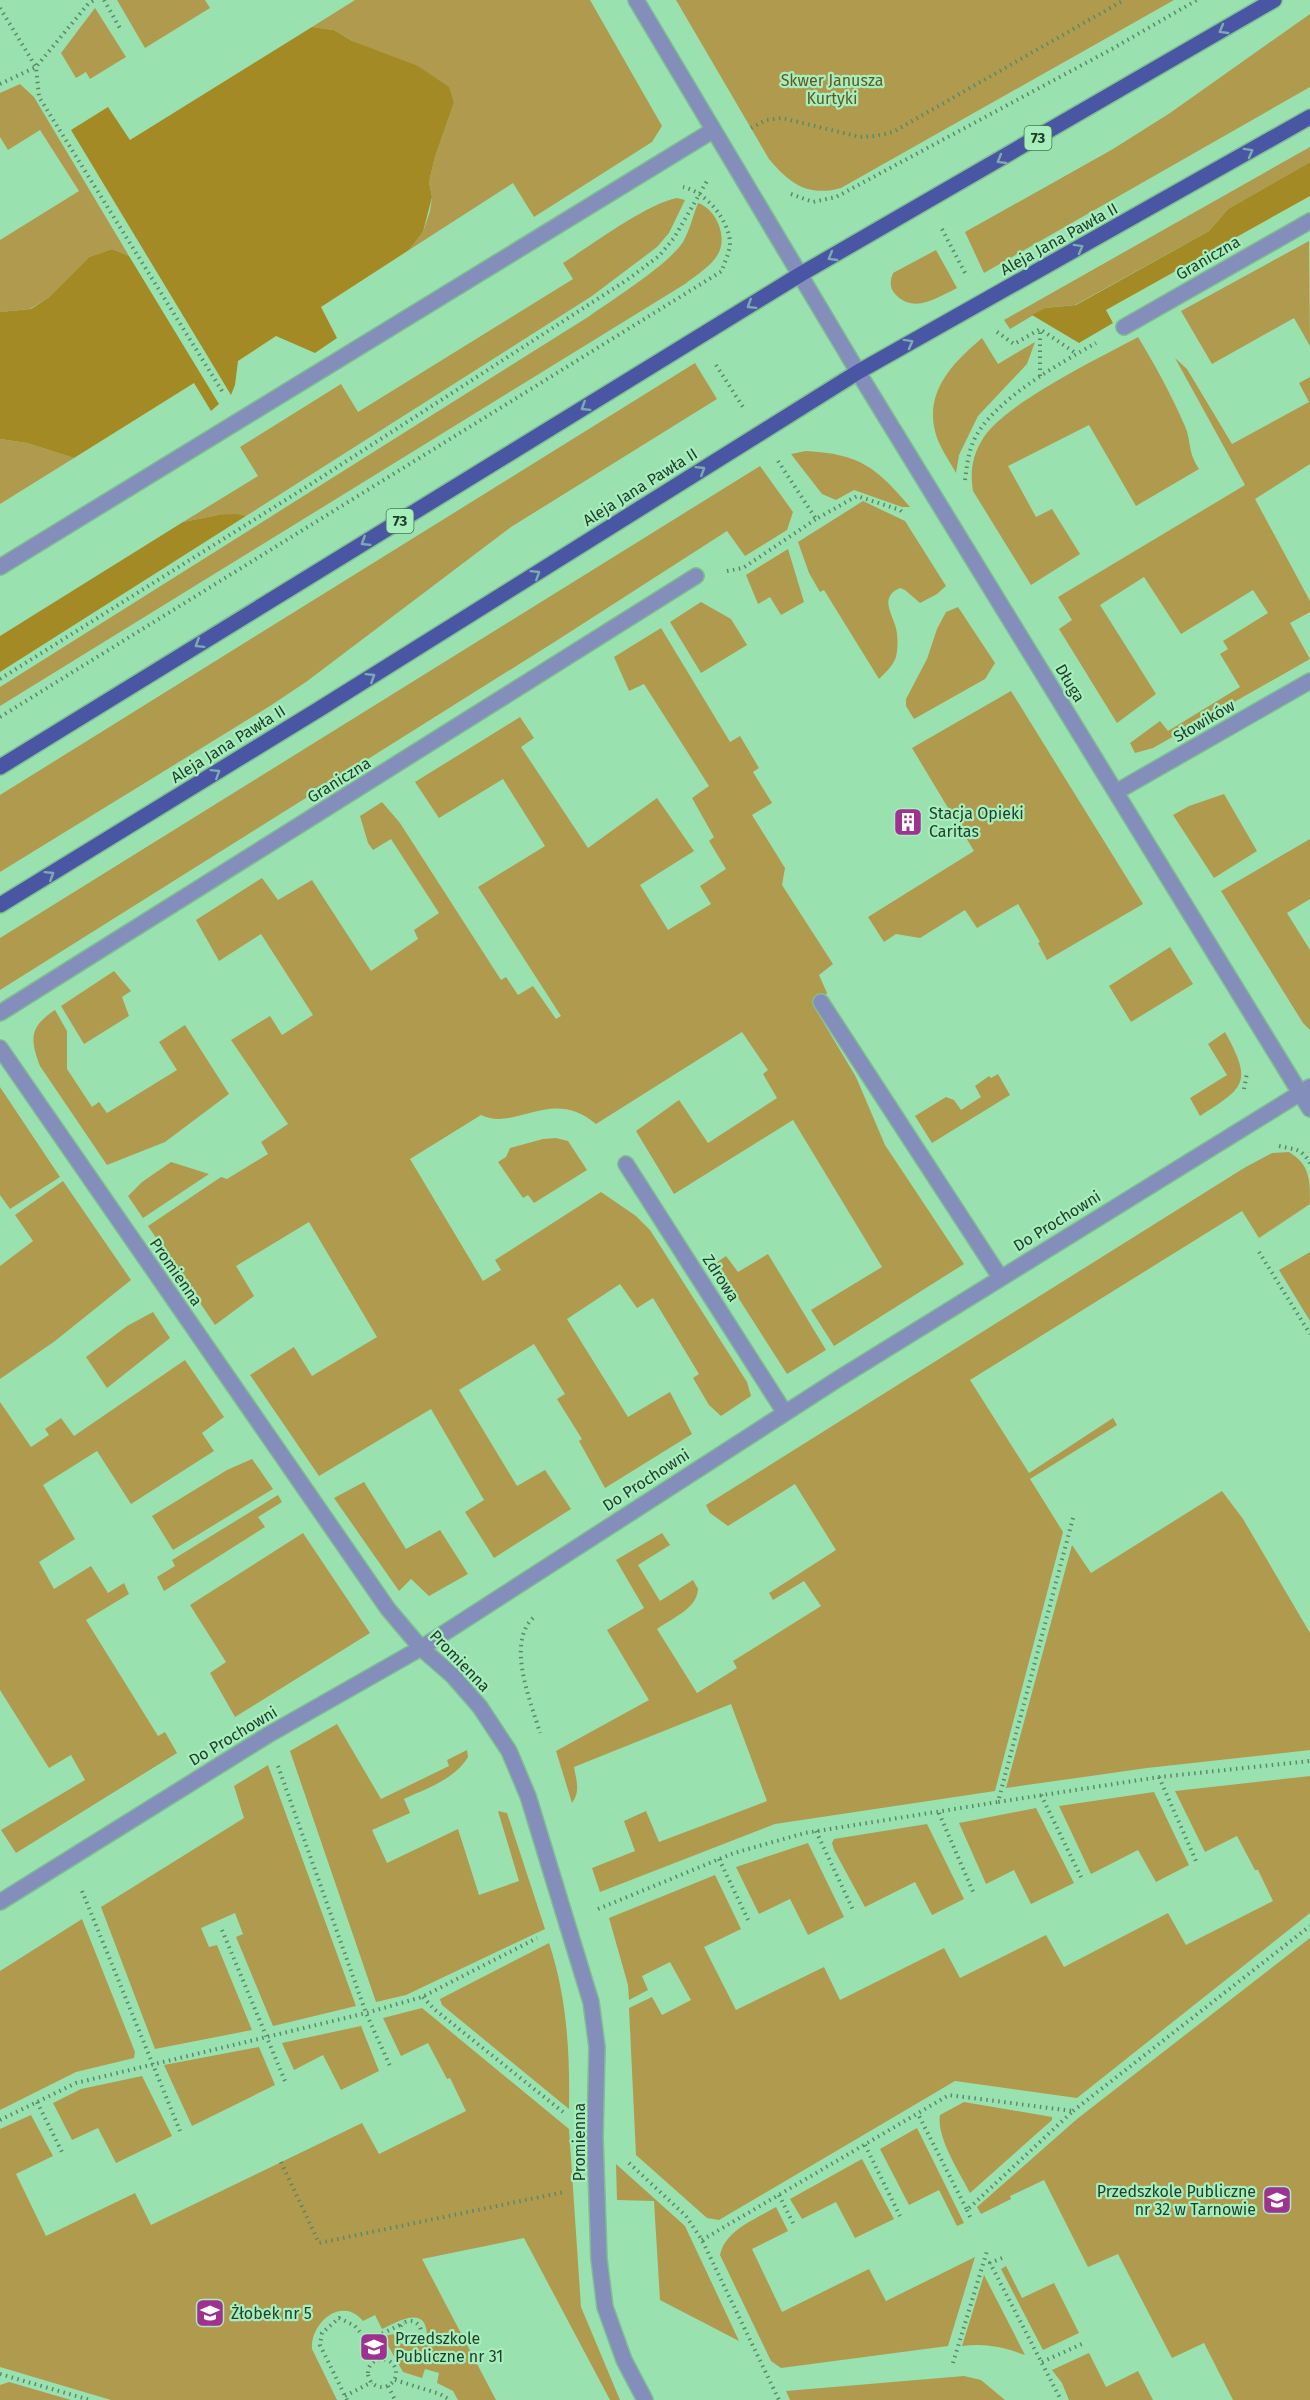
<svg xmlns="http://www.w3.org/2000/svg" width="1310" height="2400" viewBox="0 0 1310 2400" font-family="'Fira Sans',sans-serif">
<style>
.green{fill:#b09a4e}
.forest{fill:#a48a25}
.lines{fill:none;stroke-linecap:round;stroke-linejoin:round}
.minor-casing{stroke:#80bd93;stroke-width:18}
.major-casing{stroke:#80bd93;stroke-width:18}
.path{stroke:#5a8a69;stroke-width:4;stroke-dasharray:1.5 4.5;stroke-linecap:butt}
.minor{stroke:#848eba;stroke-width:15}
.major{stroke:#4956a4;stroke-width:15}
.oneway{stroke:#7daab2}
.labels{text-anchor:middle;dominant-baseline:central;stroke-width:4.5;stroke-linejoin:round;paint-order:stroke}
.shield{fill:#a7eebd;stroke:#4a7458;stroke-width:1.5}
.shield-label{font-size:15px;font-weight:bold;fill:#223f2c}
.park-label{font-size:16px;fill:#635623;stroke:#a7eebd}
.street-label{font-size:16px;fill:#223f2c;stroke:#a7eebd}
.poi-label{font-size:16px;fill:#223f2c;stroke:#a7eebd;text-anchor:start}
</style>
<rect width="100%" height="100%" fill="#9ae1b0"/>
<path class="green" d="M 117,0 L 205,0 L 210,8 L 145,48 Z
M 355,0 L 590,0 L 662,126 L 652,142 L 534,217 L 513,183 L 409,250 L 423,232 L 430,211 L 432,197 L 429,182 L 435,157 L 454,103 L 334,30 L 312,27 Z
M 676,0 L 1174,0 L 841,188 C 808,197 790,184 769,159 Z
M 95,8 L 126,57 L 90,79 L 86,72 L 76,78 L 61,53 Z
M 1310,14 L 1310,87 L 984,273 L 965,232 L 1113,149 L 1170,113 Z
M 20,84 L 34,97 L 129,256 L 112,249 L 89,257 L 48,298 L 30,309 L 0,312 L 0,240 L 79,191 L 40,130 L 8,150 L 0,137 L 0,93 Z
M 1310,147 L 1310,162 L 1228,209 L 1209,231 L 1075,305 L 1045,308 L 1010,329 L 1004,320 Z
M 677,198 L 685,200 L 669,233 L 657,247 L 592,296 L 246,516 L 218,515 L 183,522 L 258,476 L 240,447 L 341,384 L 358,412 L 573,279 L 563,263 C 592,245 646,204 677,198 Z
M 698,203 C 707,206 714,214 718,223 C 731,255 707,267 685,284 L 0,706 L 0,687 L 588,317 C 612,300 668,265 683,242 C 690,230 693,215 698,203 Z
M 1309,241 L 1310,346 L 1294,318 L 1212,364 L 1181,311 Z
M 936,250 L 957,288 C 938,297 915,314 896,295 C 889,288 890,281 893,273 Z
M 1138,337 C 1155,365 1171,394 1184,424 C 1192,441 1187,451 1199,469 L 1136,506 L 1089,425 L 1008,466 L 1036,517 L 1052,509 L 1080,554 L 1031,585 L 973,491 C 970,474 972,457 981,442 C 1000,405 1100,358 1138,337 Z
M 982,338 L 998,364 L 1035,342 L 1027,364 L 978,416 L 959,455 L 956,473 C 949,460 938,445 935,431 C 925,390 954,362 982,338 Z
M 1175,358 L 1187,369 L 1232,444 L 1309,402 L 1299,383 L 1310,377 L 1310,464 L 1255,499 L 1310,601 L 1310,612 L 1290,623 L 1310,659 L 1153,748 L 1135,753 L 1130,743 L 1160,721 L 1168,731 L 1240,687 L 1220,654 L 1228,649 L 1223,641 L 1268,613 L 1253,590 L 1181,634 L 1144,577 L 1100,605 L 1156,694 L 1117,723 L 1059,629 L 1072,620 L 1058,597 L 1245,485 Z
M 695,363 L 717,399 L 511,527 L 306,682 L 270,706 L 0,872 L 0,795 Z
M 0,439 L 27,443 L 74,458 L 0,504 Z
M 806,451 C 860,454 876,467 910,507 L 902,507 L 854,490 L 836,500 L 822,494 L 791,454 Z
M 760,466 L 793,512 L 787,530 L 745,556 L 727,531 L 556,641 L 0,990 L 0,938 Z
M 863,501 L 905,521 L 946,586 L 937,594 L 920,603 L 905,590 L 900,588 C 879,597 892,613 896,628 C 898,637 898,648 896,657 C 893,666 885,673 879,679 L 824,590 L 820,592 L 809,573 L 798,542 Z
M 788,549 L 804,602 L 781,615 L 770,597 L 758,604 L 746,575 Z
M 701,602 L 731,619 L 747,645 L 701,673 L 670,622 Z
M 958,607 L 995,663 L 985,679 L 914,719 L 906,706 L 906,699 L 927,659 L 937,629 L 946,612 Z
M 661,628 L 730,742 L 740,736 L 759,768 L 753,772 L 772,803 L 752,815 L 785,868 L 782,885 L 833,964 L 819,975 L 827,993 L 816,1010 L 856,1077 L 885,1145 L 964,1264 L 834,1346 L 811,1310 L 882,1267 L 793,1120 L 674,1194 L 636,1131 L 679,1100 L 708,1143 L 777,1098 L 763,1074 L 768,1070 L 742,1032 L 596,1124 C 551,1086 516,1132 481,1115 L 410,1159 L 483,1281 L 501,1270 L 495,1260 L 601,1192 L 636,1216 L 650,1230 L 747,1382 L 751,1396 L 721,1416 L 709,1405 L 693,1378 L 699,1374 L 653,1298 L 637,1308 L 620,1284 L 567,1319 L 628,1417 L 670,1392 L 692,1434 L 605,1488 L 579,1441 L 582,1439 L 557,1399 L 565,1394 L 534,1344 L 459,1390 L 517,1486 L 545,1470 L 571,1509 L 494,1558 L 465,1512 L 484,1500 L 431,1409 L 319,1476 L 250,1375 L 294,1347 L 312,1376 L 377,1337 L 309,1222 L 236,1266 L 254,1296 L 215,1325 L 148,1226 L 221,1177 L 227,1179 L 268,1154 L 261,1142 L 288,1124 L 231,1040 L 270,1016 L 282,1035 L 313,1015 L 261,934 L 219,961 L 196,920 L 262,878 L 278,900 L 312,880 L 371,971 L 418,939 L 414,930 L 439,913 L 391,839 L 373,850 L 368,843 L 360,816 L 382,802 L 400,823 L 501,980 L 506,977 L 518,995 L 533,986 L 556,1019 L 561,1016 L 478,887 L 545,846 L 503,779 L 439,818 L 415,782 L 520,717 L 534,738 L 521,747 L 588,848 L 657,798 L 694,851 L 640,885 L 668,930 L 711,904 L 700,886 L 726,869 L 709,841 L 714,837 L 692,798 L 709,786 L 644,684 L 629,691 L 614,657 Z
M 1011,691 L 1143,904 L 1047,960 L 1038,943 L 1040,942 L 1018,904 L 977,928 L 965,910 L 920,938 L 896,934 L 884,942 L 868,917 L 974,851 L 912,748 Z
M 1224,794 L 1257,851 L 1214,878 L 1173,815 L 1189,806 Z
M 1310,839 L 1310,899 L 1287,913 L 1310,950 L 1310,1030 L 1303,1023 L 1221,891 Z
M 1170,947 L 1193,984 L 1131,1022 L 1109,986 Z
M 114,971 L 131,991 L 122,997 L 129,1016 L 84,1044 L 61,1006 Z
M 55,1010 L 67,1031 L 67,1069 L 92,1107 L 99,1102 L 107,1113 L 177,1070 L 159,1042 L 185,1025 L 229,1094 L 165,1142 L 107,1165 L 40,1066 C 30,1039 29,1027 55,1010 Z
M 1225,1032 C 1253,1083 1245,1087 1200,1116 L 1190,1098 L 1227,1075 L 1208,1044 Z
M 998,1074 L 1010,1095 L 932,1143 L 915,1116 L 946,1097 L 954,1100 L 961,1110 L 981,1097 L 975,1086 L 989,1076 L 991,1078 Z
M 0,1087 L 60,1177 L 10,1209 L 0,1195 Z
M 556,1138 L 568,1141 L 587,1170 L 534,1203 L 528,1195 L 523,1198 L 498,1162 L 506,1157 L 510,1148 L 543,1139 Z
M 1289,1152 C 1310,1165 1310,1179 1310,1204 L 1259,1238 L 1242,1211 L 970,1380 L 1029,1473 L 1113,1418 L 1117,1425 L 1030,1479 L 1063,1532 L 995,1791 L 775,1824 L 600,1892 L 592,1868 L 635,1851 L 624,1821 L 646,1811 L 659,1842 L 767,1801 L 731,1704 L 574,1767 C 576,1780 581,1791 572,1803 L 556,1751 L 649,1700 L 607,1630 L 644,1608 L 616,1560 L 662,1533 L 670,1545 L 638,1565 L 660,1601 L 693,1580 L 698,1589 C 697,1609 672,1618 657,1629 L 697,1693 L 737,1668 L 733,1661 L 821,1606 L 804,1581 L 773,1600 L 769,1593 L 836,1550 L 795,1484 L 728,1526 L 710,1513 L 706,1505 L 1244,1168 L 1272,1153 Z
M 171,1162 L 209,1174 L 143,1218 L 128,1196 L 142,1182 Z
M 63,1181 L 131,1280 L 55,1341 L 0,1379 L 0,1266 L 33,1241 L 15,1215 Z
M 1310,1252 L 1310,1321 L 1279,1270 Z
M 768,1254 L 826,1350 L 787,1374 L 716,1263 L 726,1256 L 738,1272 Z
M 153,1312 L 170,1338 L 107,1388 L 86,1357 L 127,1326 Z
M 185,1360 L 224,1417 L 202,1433 L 214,1451 L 131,1504 L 97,1451 L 43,1485 L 75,1539 L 39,1562 L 54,1589 L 91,1566 L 108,1593 L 124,1583 L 129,1594 L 86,1620 L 158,1736 L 165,1732 L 177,1753 L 16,1853 L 1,1830 L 85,1780 L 71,1755 L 49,1768 L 0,1690 L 0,1402 L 31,1447 L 49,1435 L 45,1429 L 61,1418 L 74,1436 Z
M 252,1459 L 273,1489 L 173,1550 L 152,1516 L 227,1470 Z
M 364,1482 L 406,1549 L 440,1530 L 468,1574 L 429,1596 L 411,1579 L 399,1591 L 334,1498 Z
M 1222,1491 L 1243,1519 L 1310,1633 L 1310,1750 L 1147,1768 L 1006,1788 L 1072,1545 L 1091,1573 Z
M 278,1495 L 282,1502 L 258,1517 L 265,1527 L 164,1591 L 157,1577 L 175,1566 L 172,1560 Z
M 303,1533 L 370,1633 L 235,1717 L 210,1673 L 226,1662 L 190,1605 Z
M 337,1724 L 381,1799 L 449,1766 L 447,1760 L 467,1750 L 468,1757 C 454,1780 427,1788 404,1799 L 410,1813 L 372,1830 L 387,1863 L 458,1829 L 479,1895 L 519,1881 L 498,1811 L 507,1813 L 545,1929 L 406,1995 L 376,2002 L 290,1751 Z
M 268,1765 L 356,2006 L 273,2026 L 236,1937 L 243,1934 L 235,1913 L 201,1928 L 209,1947 L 217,1945 L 252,2030 L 155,2049 L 101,1907 L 244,1818 L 234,1786 Z
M 1310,1776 L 1310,1913 L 1077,2098 L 955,2081 L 719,2220 L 707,2218 L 636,2155 L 629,2008 L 652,1997 L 662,2015 L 691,2000 L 670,1962 L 642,1976 L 648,1990 L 629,2000 L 628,1985 L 609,1918 L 715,1875 L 741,1929 L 704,1947 L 736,2010 L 824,1967 L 840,2000 L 944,1948 L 960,1978 L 1046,1935 L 1064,1967 L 1168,1913 L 1186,1945 L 1273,1901 L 1258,1870 L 1255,1870 L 1237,1836 L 1205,1852 L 1175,1791 Z
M 1154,1792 L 1189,1865 L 1156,1882 L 1138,1850 L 1091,1874 L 1059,1806 Z
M 1036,1808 L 1074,1883 L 1031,1904 L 1014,1870 L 986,1884 L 959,1823 Z
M 927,1824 L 964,1899 L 932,1915 L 915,1882 L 865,1907 L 834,1850 L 832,1843 L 834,1839 Z
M 808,1843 L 844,1917 L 808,1935 L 790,1899 L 759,1914 L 736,1867 Z
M 82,1919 L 135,2052 L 134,2058 L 76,2072 L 0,2110 L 0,1971 Z
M 1310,1938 L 1310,2400 L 1233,2400 L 1204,2343 L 1172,2358 L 1118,2254 L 1088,2267 L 1044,2180 L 1010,2196 L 1011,2199 L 981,2214 L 977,2207 L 1077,2119 Z
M 549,1943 C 567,1997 570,2053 569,2109 L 442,2005 L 440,1999 Z
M 422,2008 L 569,2129 L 581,2307 L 620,2400 L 610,2400 L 524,2238 L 422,2259 L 496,2400 L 458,2400 L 453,2391 L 437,2383 L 439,2373 L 425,2369 L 422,2378 L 403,2372 L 386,2342 L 386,2336 L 393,2334 L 402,2344 L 417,2346 L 427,2335 C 426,2304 397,2322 382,2329 L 375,2315 L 363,2321 C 342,2295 310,2323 312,2349 L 337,2400 L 111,2400 L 0,2367 L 0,2129 L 31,2115 L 53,2156 L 16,2174 L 46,2236 L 135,2193 L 151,2225 L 362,2123 L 379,2154 L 466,2111 L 450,2078 L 447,2079 L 428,2043 L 401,2056 L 383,2018 Z
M 361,2026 L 379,2071 L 341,2090 L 323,2055 L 294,2070 L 282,2043 Z
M 259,2047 L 275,2085 L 192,2126 L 164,2065 Z
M 142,2076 L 172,2136 L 116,2163 L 98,2128 L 72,2140 L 53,2103 L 81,2089 Z
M 964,2102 L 1052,2117 L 1052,2120 L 970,2193 C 960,2173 936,2137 940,2115 Z
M 917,2128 L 964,2223 L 957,2226 L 939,2190 L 909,2205 L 880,2149 Z
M 862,2159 L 894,2219 L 855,2238 L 836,2202 L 802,2219 L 790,2199 Z
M 616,2164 L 685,2226 L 739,2341 L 660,2300 L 654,2201 L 617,2200 Z
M 776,2207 L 788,2231 L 752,2249 L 782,2312 L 869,2269 L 886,2301 L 975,2257 L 948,2346 L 781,2368 L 771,2361 L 720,2255 C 725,2230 756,2219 776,2207 Z
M 1006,2266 L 1022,2298 L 1054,2283 L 1079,2333 L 1043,2350 L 1001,2269 Z
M 984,2275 L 1025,2355 C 1003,2347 986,2343 962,2346 Z
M 1089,2353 L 1106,2387 L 1138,2371 L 1153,2400 L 1069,2400 L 1062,2383 L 1052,2370 Z
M 964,2376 L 981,2380 L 1005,2400 L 790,2400 L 786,2391 Z
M 9,2382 L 16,2384 L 71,2400 L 0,2400 L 0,2385 Z"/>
<path class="forest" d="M 312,27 L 334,30 L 352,41 L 418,66 L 449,87 L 454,103 L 435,157 L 429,182 L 432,197 L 423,232 L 409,250 L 321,307 L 337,338 L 315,353 L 276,336 L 238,361 L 235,385 L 231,395 L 71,130 L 108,107 L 130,140 Z
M 1310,162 L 1310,196 L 1106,310 L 1113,323 L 1079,343 L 1032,315 L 1045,308 L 1076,305 L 1209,231 L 1228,209 Z
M 112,249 L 129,256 L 219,404 L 211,411 L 194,383 L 74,458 L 27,443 L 0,439 L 0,312 L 31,309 L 48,298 L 89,257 Z
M 236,514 L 246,516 L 0,672 L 0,636 L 183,522 L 218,515 Z"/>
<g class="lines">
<g class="minor-casing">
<path id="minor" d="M 636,0 L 858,372 L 1310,1109
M 1124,327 L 1310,221
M 0,567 L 712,131
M 1116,792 L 1310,681
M 821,1002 L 1000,1277
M 0,1013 L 696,576
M 0,1048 L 388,1609 L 421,1648 L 453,1676 L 480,1707 L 509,1751 L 528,1796 L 591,2002 L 597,2047 L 595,2138 L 599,2259 L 605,2307 L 624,2360 L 645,2400
M 626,1164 L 785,1413
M 0,1902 L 268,1735 L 421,1648 L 838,1379 L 1310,1087"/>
</g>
<g class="major-casing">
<path id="major" d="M 0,767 L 801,274 L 1274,0
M 0,905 L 321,708 L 858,372 L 1310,117"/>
</g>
<path class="path" d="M 104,0 L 121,30
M 0,8 L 36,67 L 39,97 L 222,391
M 0,84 L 36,67 L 88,4 L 94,0
M 751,128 L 766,120 L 782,118 L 860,137 L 876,136 L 893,132 L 1124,0
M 791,194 L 813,202 L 836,197 L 1112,49 L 1197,0
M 942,229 L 965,273
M 997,332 L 1014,344 L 1040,329 L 1077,354
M 716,365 L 743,407
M 1040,376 L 1040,330
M 778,461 L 816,519 L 857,496 L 900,510 L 903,513
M 965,480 C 967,466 968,453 974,440 C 993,400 1059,364 1096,343
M 727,571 L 743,568 L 816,519
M 0,679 L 311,484 L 627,280 L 659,256 L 674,238 L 707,181
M 0,717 L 722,271 C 724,263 730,252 730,243 C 729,220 706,192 683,187
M 1244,1089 L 1247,1073
M 1279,1146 C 1295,1150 1300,1147 1310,1163
M 1259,1252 L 1310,1334
M 1073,1518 L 998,1802 L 1159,1777 L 1310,1761
M 533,1618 C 506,1644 531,1702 540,1733
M 278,1766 L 366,2013 L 390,2066
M 1159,1777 L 1196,1861
M 1041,1795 L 1082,1879
M 939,1813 L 974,1894
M 816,1831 L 854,1912
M 719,1859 L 750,1924
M 82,1891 L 180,2131
M 598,1909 L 734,1853 L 805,1833 L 998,1802
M 222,1930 L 285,2081
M 423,1997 L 434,2009 L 563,2112
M 37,2102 L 62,2152
M 1073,2111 L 1310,1926
M 0,2120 L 76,2083 L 366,2013 L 422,1997 L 537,1938
M 865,2145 L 900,2216
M 281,2162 L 319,2243 L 564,2192
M 629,2163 L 686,2216 L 702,2240 L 779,2400
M 779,2195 L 795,2227
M 967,2210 L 971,2219
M 702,2240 L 949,2095 L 1073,2111 L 967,2210 L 918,2114
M 1002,2258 L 990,2263 L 1061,2400
M399 2332a11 11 0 1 1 22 0a11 11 0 1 1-22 0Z
M 367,2341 L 375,2361
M368 2373a14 14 0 1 1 28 0a14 14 0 1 1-28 0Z
M 1042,2362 L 1084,2343
M 953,2363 L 987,2251
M 0,2374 L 90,2400
M 395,2380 L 440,2394 L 450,2400
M 388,2386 L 395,2400
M 345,2396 L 372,2382
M 347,2400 L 320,2345 L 322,2333 L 339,2318 L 355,2326 L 367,2341 L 404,2323"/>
<use href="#minor" class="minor"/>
<use href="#major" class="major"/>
</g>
<defs><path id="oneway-chevron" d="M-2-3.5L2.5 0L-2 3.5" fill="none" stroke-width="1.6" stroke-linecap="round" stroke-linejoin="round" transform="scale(1.5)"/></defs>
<g class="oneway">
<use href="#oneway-chevron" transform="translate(1223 30) rotate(150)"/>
<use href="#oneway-chevron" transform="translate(1249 152) rotate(-29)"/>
<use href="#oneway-chevron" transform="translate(1001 160) rotate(150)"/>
<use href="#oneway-chevron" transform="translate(1079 248) rotate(-29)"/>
<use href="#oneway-chevron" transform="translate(832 257) rotate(150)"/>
<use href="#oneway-chevron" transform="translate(751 305) rotate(148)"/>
<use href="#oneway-chevron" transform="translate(909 343) rotate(-29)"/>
<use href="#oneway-chevron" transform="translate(585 407) rotate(148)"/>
<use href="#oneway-chevron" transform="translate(701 470) rotate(-32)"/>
<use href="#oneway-chevron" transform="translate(365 542) rotate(148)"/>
<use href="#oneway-chevron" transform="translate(536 574) rotate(-32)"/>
<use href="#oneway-chevron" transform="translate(199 644) rotate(148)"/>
<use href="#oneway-chevron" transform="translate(371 677) rotate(-32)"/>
<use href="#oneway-chevron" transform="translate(216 773) rotate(-32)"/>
<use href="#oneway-chevron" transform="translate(50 875) rotate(-32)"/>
</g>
<defs>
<g id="building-square" transform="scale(1.5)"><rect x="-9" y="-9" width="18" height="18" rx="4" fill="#9f3190" stroke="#a7eebd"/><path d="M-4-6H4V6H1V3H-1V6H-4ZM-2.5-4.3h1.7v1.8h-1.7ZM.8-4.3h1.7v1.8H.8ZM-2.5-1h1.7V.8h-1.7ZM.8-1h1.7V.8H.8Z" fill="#fff"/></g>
<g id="school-square" transform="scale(1.5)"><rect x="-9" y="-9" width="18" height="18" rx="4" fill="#9f3190" stroke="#a7eebd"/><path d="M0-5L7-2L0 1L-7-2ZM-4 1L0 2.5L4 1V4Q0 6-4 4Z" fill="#fff"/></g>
</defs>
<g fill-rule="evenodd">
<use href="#building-square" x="908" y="822"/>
<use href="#school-square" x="1277" y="2200"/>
<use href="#school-square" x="210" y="2313"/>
<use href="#school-square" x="374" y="2347"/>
</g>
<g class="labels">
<g class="shield">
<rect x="1024.5" y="126" width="27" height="24" rx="4.5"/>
<rect x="386.5" y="509" width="27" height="24" rx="4.5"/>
</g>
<g class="shield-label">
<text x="1038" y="138">73</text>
<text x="400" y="521">73</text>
</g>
<g class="park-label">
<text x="832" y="80">Skwer Janusza<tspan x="832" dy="18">Kurtyki</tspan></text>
</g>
<g class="street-label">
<text transform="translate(1059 239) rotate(-29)">Aleja Jana Pawła II</text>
<text transform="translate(1208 258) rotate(-30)">Graniczna</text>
<text transform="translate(640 487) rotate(-32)">Aleja Jana Pawła II</text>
<text transform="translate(1070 683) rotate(59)">Długa</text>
<text transform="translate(1204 721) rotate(-30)">Słowików</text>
<text transform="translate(228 744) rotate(-32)">Aleja Jana Pawła II</text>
<text transform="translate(339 780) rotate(-32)">Graniczna</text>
<text transform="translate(1057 1221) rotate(-32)">Do Prochowni</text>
<text transform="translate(176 1272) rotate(55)">Promienna</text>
<text transform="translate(721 1278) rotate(57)">Zdrowa</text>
<text transform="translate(646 1480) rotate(-33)">Do Prochowni</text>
<text transform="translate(460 1661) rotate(46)">Promienna</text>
<text transform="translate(233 1736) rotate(-31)">Do Prochowni</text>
<text transform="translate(579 2142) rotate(-90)">Promienna</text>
</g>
<g class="poi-label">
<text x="929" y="813">Stacja Opieki<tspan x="929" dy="18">Caritas</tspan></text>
<text x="1256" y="2191" text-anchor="end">Przedszkole Publiczne<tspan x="1256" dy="18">nr 32 w Tarnowie</tspan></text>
<text x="231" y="2313">Żłobek nr 5</text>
<text x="395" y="2338">Przedszkole<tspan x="395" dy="18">Publiczne nr 31</tspan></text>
</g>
</g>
</svg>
